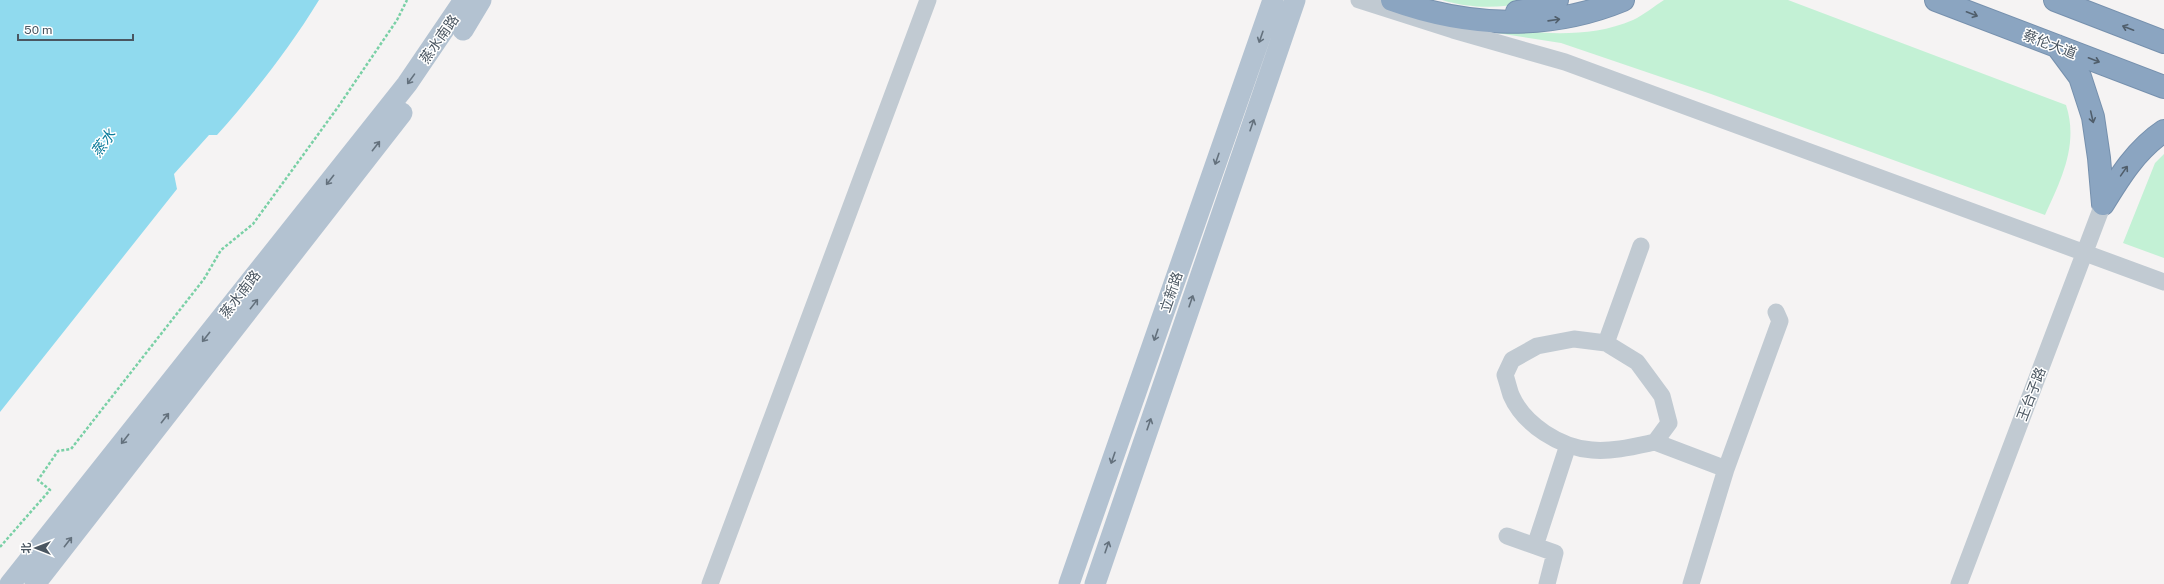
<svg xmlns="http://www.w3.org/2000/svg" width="2164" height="584" viewBox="0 0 2164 584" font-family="'Public Sans','Noto Sans SC',sans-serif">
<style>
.green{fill:#c3f1d5}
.water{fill:#90daee}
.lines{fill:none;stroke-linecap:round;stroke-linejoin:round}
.highway-casing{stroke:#7690ad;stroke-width:24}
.path{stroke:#7ad0a6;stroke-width:2.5;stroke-dasharray:3 2;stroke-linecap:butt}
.minor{stroke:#c1cad2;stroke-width:17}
.major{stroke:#b3c2d1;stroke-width:21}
.highway{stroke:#8ba5c1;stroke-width:22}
.oneway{stroke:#505e6b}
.oneway2{stroke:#64717d}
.labels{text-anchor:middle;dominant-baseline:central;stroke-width:3;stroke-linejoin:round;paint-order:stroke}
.street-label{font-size:14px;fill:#4a5661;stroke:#fff}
.water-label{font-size:15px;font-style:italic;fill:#0c7c9b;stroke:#fff}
</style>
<rect width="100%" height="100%" fill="#f5f3f3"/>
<path class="green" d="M 1442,0 L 1540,0 C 1506,8 1475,10 1442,0 Z
M 1664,0 L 1788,0 L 2066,105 C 2079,144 2061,180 2045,215 L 1711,94 L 1561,43 L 1484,31 L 1488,29 C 1537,32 1587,40 1633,20 C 1644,15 1654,6 1664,0 Z
M 2164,154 L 2164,258 L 2123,243 L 2155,163 Z"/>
<path class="water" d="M 0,0 L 319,0 C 289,49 255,92 217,135 L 209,135 L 174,174 L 177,189 L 0,412 Z"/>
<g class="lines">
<g class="highway-casing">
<path id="highway" d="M 1392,0 C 1467,27 1548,31 1623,0
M 1936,0 L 2164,87
M 2055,0 L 2164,42
M 1517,12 L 1536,9 L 1557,0
M 2057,46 L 2080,77 L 2093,117 L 2099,158 L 2103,204
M 2103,204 C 2120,176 2137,149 2164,131"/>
</g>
<path class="path" d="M 0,547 L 50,490 L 38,480 L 58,451 L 71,449 L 204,279 L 221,250 L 253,224 L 338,107 L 397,20 L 407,0"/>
<path class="minor" d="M 1359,0 L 1453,30 L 1565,62 L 2164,282
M 1574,339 L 1606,343 L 1637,362 L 1662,396 L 1669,423 L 1655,442 C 1636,446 1612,452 1592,450 C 1561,448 1524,425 1511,395 C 1509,389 1507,381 1505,375 L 1512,360 L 1537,346 Z
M 1606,343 L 1641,246
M 1655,442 L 1726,469
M 1507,536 L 1555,553 L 1547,584
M 1535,546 L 1568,445
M 710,584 L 928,0
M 1691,584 L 1726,469 L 1780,321 L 1776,312
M 1959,584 L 2103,204"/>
<path class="major" d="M 463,30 L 481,0
M 10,584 L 407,84 L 464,0
M 35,584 L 402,113
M 1069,584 L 1273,0
M 1095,584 L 1295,0"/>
<use href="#highway" class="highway"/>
</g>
<defs><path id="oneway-shaft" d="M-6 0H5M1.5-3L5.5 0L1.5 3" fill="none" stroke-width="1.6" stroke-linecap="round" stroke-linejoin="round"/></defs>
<g class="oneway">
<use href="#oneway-shaft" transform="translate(1972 14) rotate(21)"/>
<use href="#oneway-shaft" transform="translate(1554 20) rotate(-8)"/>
<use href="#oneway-shaft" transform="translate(2128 28) rotate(-159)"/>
<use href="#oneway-shaft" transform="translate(2094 60) rotate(21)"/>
<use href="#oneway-shaft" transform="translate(2092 117) rotate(77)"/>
<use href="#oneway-shaft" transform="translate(2124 171) rotate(-55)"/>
</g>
<g class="oneway2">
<use href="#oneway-shaft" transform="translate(1261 37) rotate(109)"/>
<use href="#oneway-shaft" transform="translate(411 79) rotate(126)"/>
<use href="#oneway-shaft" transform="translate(1252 125) rotate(-71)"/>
<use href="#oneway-shaft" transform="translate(376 146) rotate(-52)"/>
<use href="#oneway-shaft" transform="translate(1217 159) rotate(109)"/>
<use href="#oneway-shaft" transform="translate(330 180) rotate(128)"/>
<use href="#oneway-shaft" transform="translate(1191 301) rotate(-71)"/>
<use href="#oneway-shaft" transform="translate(254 304) rotate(-52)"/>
<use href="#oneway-shaft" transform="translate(1156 335) rotate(109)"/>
<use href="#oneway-shaft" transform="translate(206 337) rotate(128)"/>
<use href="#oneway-shaft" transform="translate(165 418) rotate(-52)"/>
<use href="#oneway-shaft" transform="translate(1149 424) rotate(-71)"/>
<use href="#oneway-shaft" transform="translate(125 439) rotate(128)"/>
<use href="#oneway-shaft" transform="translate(1113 458) rotate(109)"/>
<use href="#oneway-shaft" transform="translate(68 542) rotate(-52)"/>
<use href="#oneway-shaft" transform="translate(1107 547) rotate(-71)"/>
</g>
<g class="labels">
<g class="street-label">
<text transform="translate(439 39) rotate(-55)">蒸水南路</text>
<text transform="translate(2050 44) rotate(21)">蔡伦大道</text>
<text transform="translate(1171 292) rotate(-71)">立新路</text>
<text transform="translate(240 294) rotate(-52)">蒸水南路</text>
<text transform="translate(2031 394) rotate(-69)">王台子路</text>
</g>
<g class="water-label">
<text transform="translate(103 143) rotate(-54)">蒸水</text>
</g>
</g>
<g transform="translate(36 548) rotate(270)" stroke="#ffffff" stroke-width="3" paint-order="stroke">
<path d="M0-3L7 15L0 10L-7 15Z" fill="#4a5661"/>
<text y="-6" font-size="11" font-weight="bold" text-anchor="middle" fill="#4a5661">北</text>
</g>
<path d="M18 34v6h115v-6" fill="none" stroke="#4a5661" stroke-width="2"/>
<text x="24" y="34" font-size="12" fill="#4a5661" stroke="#ffffff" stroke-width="3" paint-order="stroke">50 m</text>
</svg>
